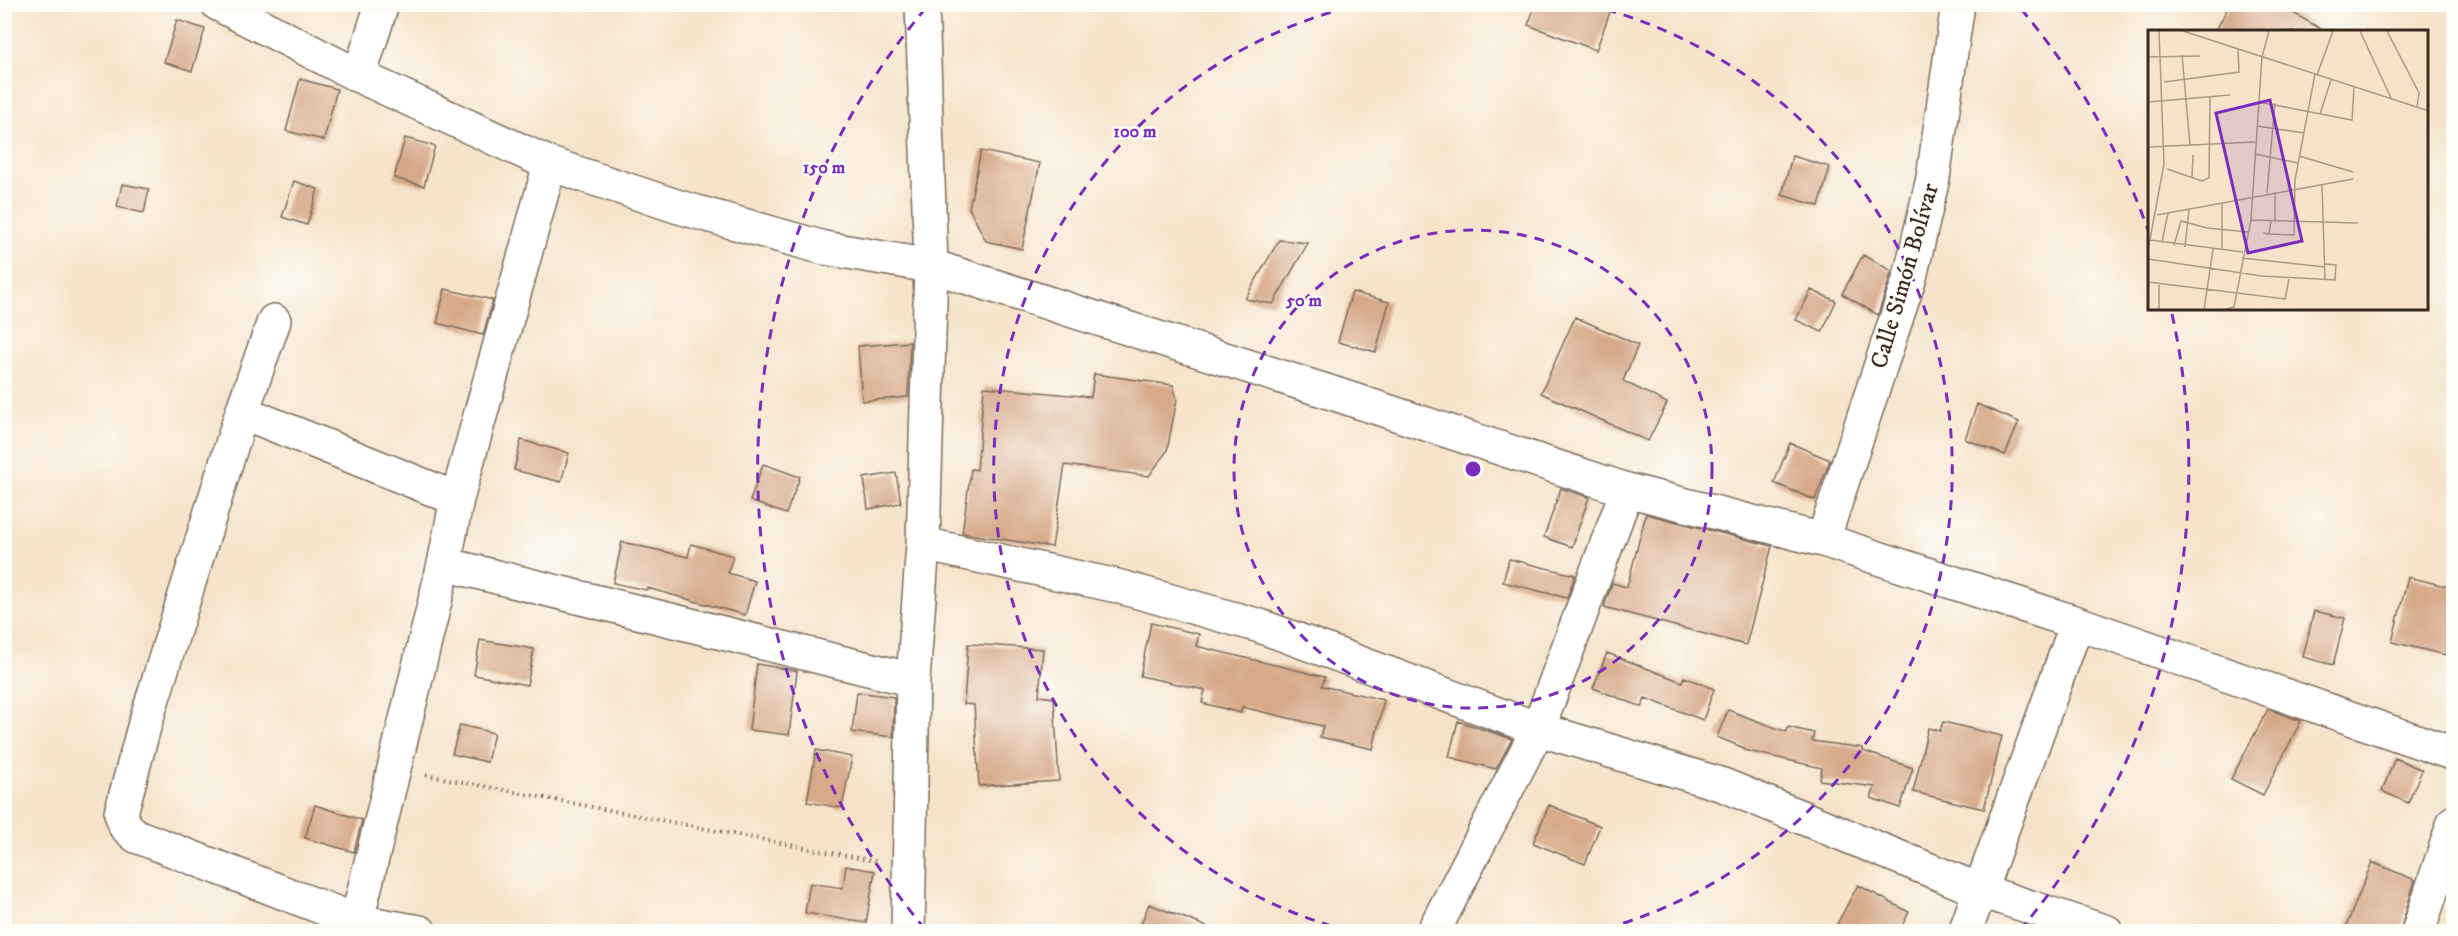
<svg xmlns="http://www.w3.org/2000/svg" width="2458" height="936" viewBox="0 0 2458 936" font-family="'IM FELL DW Pica',serif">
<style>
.building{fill:#d7a989}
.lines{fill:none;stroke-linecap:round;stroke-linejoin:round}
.minor-casing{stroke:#7c6b5a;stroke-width:36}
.path{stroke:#7c6b5a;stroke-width:4;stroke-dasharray:1.5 4.5;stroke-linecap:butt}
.minor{stroke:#fff;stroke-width:33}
.ring{fill:none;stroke:#7b2cbf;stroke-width:3;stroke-dasharray:10 8}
.labels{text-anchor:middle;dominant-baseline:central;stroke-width:5;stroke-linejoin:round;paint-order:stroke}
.street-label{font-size:24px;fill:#3b2a1e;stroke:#fdfcf7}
.inset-road{fill:none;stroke:#ab9985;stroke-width:1.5}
.view{fill:#7b2cbf;fill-opacity:0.15;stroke:#7b2cbf;stroke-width:3}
.inset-edge{fill:none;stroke:#3b2a1e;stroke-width:3}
.centre{fill:#7b2cbf;stroke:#fdfcf7;stroke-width:3}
.ring-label{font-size:18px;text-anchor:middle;font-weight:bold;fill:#7b2cbf;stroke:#fdfcf7;stroke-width:5;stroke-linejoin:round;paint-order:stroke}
</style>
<rect width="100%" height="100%" fill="#fdfcf7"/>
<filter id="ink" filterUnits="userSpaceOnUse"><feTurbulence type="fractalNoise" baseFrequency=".0167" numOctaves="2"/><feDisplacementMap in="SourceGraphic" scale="12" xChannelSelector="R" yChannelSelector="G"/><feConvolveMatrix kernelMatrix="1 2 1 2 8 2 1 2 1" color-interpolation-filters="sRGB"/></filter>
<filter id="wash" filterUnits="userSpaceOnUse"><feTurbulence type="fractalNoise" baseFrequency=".008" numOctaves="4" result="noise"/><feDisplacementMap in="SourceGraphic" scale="24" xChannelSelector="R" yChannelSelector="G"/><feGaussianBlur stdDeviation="1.35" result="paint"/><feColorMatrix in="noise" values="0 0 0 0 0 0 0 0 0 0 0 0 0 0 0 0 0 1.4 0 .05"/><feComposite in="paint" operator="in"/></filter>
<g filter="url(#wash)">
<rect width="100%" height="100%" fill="#f6e3ca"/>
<g id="blocks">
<path class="building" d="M 1536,4 L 1613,4 L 1596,50 L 1528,25 Z
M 2230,4 L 2278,4 L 2326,32 L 2215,32 Z
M 177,20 L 205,29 L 192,71 L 164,62 Z
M 300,79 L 337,89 L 324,140 L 286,131 Z
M 405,138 L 435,146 L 424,186 L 394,178 Z
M 981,151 L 1040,163 L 1022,249 L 986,241 L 969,208 Z
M 1792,156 L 1830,167 L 1819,206 L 1782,195 Z
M 294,181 L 318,189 L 307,225 L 282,217 Z
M 122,184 L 149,189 L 144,213 L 117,207 Z
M 1279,240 L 1308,243 L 1273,304 L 1245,299 Z
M 1863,255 L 1892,271 L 1878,315 L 1842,294 Z
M 445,289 L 493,300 L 483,335 L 437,323 Z
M 1811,290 L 1836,301 L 1822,332 L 1796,320 Z
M 1352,292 L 1389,302 L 1376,352 L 1338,342 Z
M 1575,317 L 1638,345 L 1623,381 L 1667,403 L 1648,441 L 1541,393 Z
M 910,342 L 908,397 L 862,401 L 858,346 Z
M 1094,374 L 1173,385 L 1177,399 L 1167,451 L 1149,476 L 1065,465 L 1052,547 L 962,533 L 971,469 L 977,470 L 984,387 L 1091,397 Z
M 1977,404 L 2019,422 L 2005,455 L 1965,439 Z
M 521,440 L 569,453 L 561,482 L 514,470 Z
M 1790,443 L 1830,460 L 1815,500 L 1774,483 Z
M 763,464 L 800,477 L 786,514 L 750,501 Z
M 896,473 L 901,503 L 868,509 L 864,478 Z
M 1561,488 L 1589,497 L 1572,547 L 1544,537 Z
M 1646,514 L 1772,546 L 1746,645 L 1604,607 L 1612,583 L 1627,587 Z
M 622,542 L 688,557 L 691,544 L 733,556 L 728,573 L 755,581 L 745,615 L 647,588 L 646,590 L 613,583 Z
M 1509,559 L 1575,575 L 1567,598 L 1503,582 Z
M 2408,577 L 2454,588 L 2454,657 L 2392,642 Z
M 2314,611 L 2345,618 L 2333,665 L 2303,657 Z
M 1151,623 L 1199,634 L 1196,646 L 1325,677 L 1322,686 L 1384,700 L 1373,749 L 1320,737 L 1323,726 L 1242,707 L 1241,713 L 1202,703 L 1205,690 L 1140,676 Z
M 480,640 L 534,649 L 527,685 L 474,675 Z
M 968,644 L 1043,649 L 1039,696 L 1054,698 L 1059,781 L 979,786 L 974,705 L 964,704 Z
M 1607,653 L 1682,682 L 1684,677 L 1714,689 L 1703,720 L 1645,698 L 1642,707 L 1593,688 Z
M 757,664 L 797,671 L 789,735 L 749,730 Z
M 857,692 L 894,697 L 893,737 L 852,732 Z
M 2268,709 L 2301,721 L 2263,795 L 2231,779 Z
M 1728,710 L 1787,732 L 1788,727 L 1814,733 L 1812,741 L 1863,748 L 1863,751 L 1913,768 L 1900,808 L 1871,798 L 1875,787 L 1820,780 L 1822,768 L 1744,750 L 1744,748 L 1717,737 Z
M 1458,721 L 1512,739 L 1496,769 L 1449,757 Z
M 1943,722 L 2002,736 L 1984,809 L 1913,792 L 1928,728 L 1940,731 Z
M 460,725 L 494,733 L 487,762 L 452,754 Z
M 816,750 L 852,757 L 842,808 L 807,802 Z
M 2395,758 L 2422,770 L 2408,803 L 2382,791 Z
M 315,805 L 362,820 L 354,852 L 305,838 Z
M 1549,805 L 1600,826 L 1585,864 L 1533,843 Z
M 2372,862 L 2415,880 L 2400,932 L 2344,932 Z
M 846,866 L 875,871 L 866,923 L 805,913 L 810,883 L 843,888 Z
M 1858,885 L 1909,912 L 1899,932 L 1852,932 L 1837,924 Z
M 1149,904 L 1215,930 L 1214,932 L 1138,932 Z"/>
</g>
</g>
<g filter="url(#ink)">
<use href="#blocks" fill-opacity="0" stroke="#7c6b5a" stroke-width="1.5"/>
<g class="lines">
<g class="minor-casing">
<path id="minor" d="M 218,4 L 359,76 L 550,164 L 679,207 L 824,248 L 931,266 L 1326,391 L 1627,490 L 1823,540 L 2077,623 L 2454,754
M 359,76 L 382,4
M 274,321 L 242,412 L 457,499
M 242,412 L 144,727 L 121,813 L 125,826 L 136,836 L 357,921 L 420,932
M 1823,540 L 1910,277 L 1933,178 L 1958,4
M 923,544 L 1117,586 L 1260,626 L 1538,729 L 1723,785 L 1981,891 L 2107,932
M 444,564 L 913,680
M 354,932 L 444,564 L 457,499 L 550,164
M 908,932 L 913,680 L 923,544 L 931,266 L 922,4
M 1433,932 L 1538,729 L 1627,490
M 1965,932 L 2077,623
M 2418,932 L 2454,822"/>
</g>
<path class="path" d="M 426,775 L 879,862"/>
<use href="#minor" class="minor"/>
</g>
</g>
<g class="ring">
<circle cx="1473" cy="469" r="239"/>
<path d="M1349 931A478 478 0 0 1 1357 5M1589 5A478 478 0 0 1 1597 931"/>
<path d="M925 929A716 716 0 0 1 925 9M2021 9A716 716 0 0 1 2148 230M2172 314A716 716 0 0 1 2021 929"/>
</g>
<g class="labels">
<g class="street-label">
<text transform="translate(1905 276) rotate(-74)">Calle Simón Bolívar</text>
</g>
</g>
<g transform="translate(2148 30)">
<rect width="280" height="280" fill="#f6e3ca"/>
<path class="inset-road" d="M 35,1 L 281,81M 212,1 L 243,68M 239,1 L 271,63 L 269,77M 34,25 L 42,115M 0,27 L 52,26M 169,45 L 185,1M 16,52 L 91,42 L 90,19M 0,72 L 82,65M 111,72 L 204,90 L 206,57M 172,84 L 183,50M 109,96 L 156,103M 0,117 L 107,112M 107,124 L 150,133M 151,126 L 205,142M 19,139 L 54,151 L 61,148 L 62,67M 44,147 L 45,125M 174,154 L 177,250M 119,163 L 127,73M 74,174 L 74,220M 9,185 L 205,149M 103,190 L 210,193M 127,191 L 127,162M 115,203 L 121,204 L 123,191M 121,204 L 146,205 L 147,150 L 167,44M 2,210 L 95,222M 14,212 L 20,183M 26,215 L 33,191 L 59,198 L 100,202M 37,217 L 41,180M 0,220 L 16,134 L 11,1M 94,228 L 177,237M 0,229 L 114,246 L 187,250 L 188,235 L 177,234M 0,252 L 137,269 L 141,249M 11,255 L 11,280M 56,280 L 65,219M 76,280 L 86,277 L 103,190 L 114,27 L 121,1"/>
<path class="view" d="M 122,70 L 154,211 L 100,223 L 68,83 Z"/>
<rect width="280" height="280" class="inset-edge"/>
</g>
<circle cx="1473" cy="469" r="9" class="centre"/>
<g class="ring-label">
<text x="1135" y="137">100 m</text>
<text x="824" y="173">150 m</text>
<text x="1304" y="306">50 m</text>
</g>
<rect width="2458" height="936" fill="none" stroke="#fdfcf7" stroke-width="24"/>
</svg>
